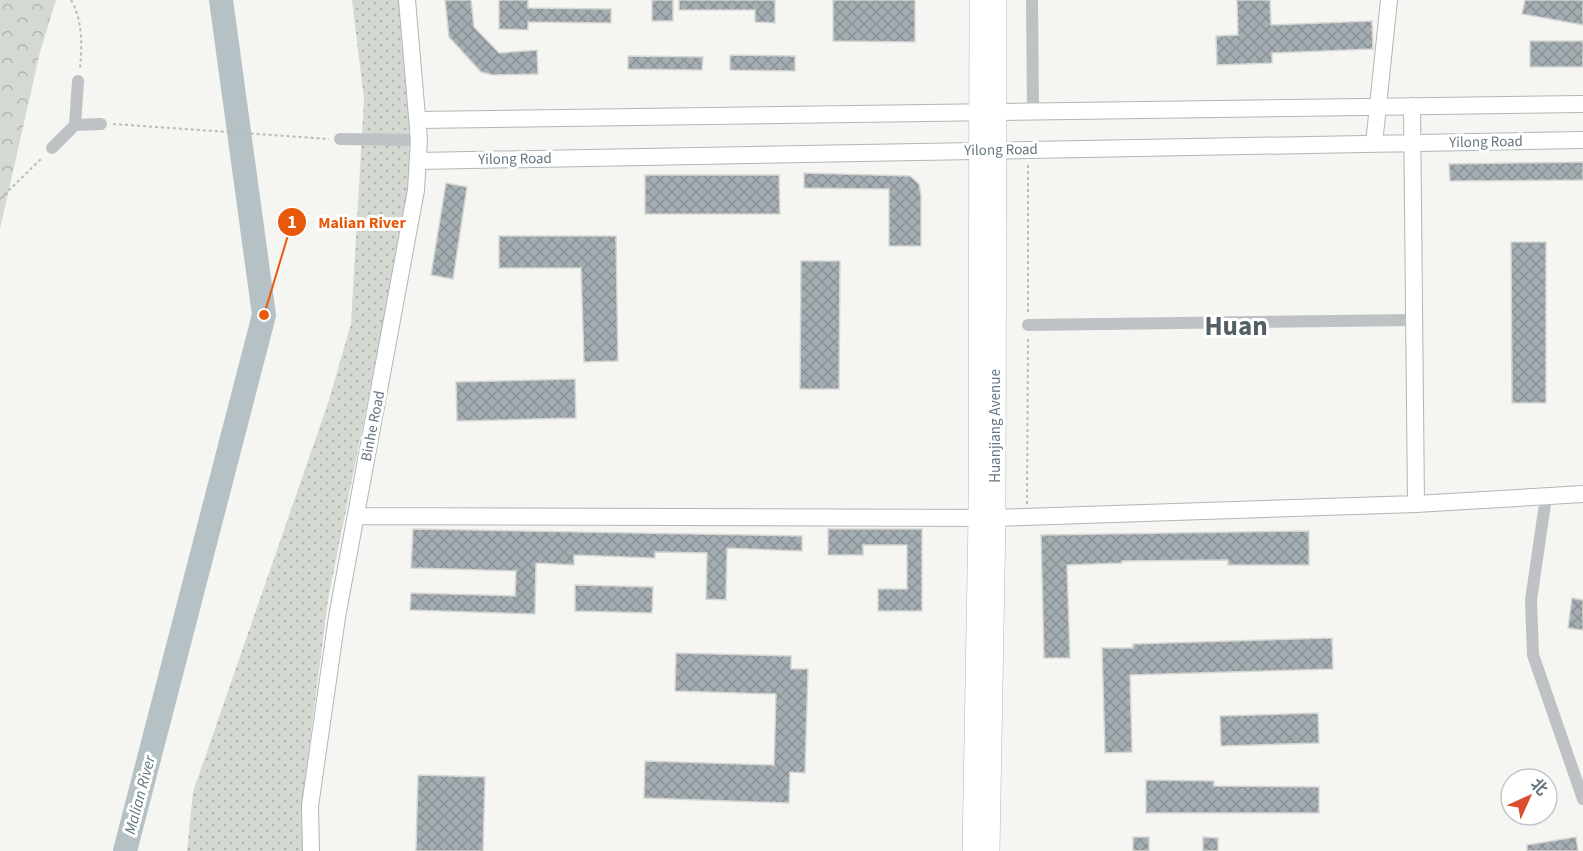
<svg xmlns="http://www.w3.org/2000/svg" width="1583" height="851" viewBox="0 0 1583 851" font-family="'Source Sans 3','Noto Sans SC',sans-serif">
<style>
.forest{fill:url(#forest-crowns)}
.park{fill:url(#park-dots)}
.lines{fill:none;stroke-linecap:round;stroke-linejoin:round}
.river{stroke:#b5c1c5;stroke-width:24}
.building{fill:url(#building-cross-hatch);stroke:#d6d6d4;stroke-width:1.5}
.secondary-casing{stroke:#b0b6ba;stroke-width:18}
.highway-casing{stroke:#b1b5b8;stroke-width:22}
.path{stroke:#b8bbbd;stroke-width:2;stroke-dasharray:3 3;stroke-linecap:butt}
.street{stroke:#bec2c5;stroke-width:12}
.secondary{stroke:#fff;stroke-width:16}
.highway{stroke:#fff;stroke-width:21}
.labels{text-anchor:middle;dominant-baseline:central;stroke-width:6;stroke-linejoin:round;paint-order:stroke}
.street-label{font-size:15px;fill:#657681;stroke:#fff}
.water-label{font-size:16px;font-style:italic;fill:#61777e;stroke:#fff}
.town-label{font-size:27px;font-weight:bold;fill:#535f66;stroke:#fff}
.leader{fill:none;stroke:#e8590c;stroke-width:2}
.callout-dot{fill:#e8590c;stroke:#fff;stroke-width:2}
.mark-label{font-size:18px;text-anchor:middle;font-weight:bold;fill:#fff}
.callout-label{font-size:16px;text-anchor:middle;font-weight:bold;fill:#e8590c;stroke:#fff;stroke-width:6;stroke-linejoin:round;paint-order:stroke}
</style>
<defs>
<pattern id="forest-crowns" width="20" height="18" patternUnits="userSpaceOnUse" patternTransform="scale(1.5)"><rect width="20" height="18" fill="#d4dad1"/><path d="M2 6a3 3 0 1 1 6 0M12 15a3 3 0 1 1 6 0" fill="none" stroke="#b0b5af"/></pattern>
<pattern id="park-dots" width="8" height="8" patternUnits="userSpaceOnUse" patternTransform="scale(1.5)"><rect width="8" height="8" fill="#d4dad1"/><path d="M2 2h.1M6 6h.1" fill="none" stroke="#b0b5af" stroke-width="1.8" stroke-linecap="round"/></pattern>
<pattern id="building-cross-hatch" width="8" height="8" patternUnits="userSpaceOnUse" patternTransform="scale(1.5)"><rect width="8" height="8" fill="#a4adb2"/><path d="M0 0l8 8M0 8l8-8" fill="none" stroke="#899196"/></pattern>
</defs>
<rect width="100%" height="100%" fill="#f5f5f1"/>
<path class="forest" d="M 0,0 L 56,0 L 40,52 L 0,229 Z"/>
<path class="park" d="M 352,0 L 400,0 L 408,66 L 410,188 L 328,600 L 304,788 L 304,851 L 187,851 L 193,792 L 328,403 L 351,324 L 364,99 Z"/>
<g class="lines">
<path class="river" d="M 125,851 L 264,315 L 221,0"/>
</g>
<path class="building" d="M 445,0 L 471,0 L 474,27 L 499,53 L 537,50 L 538,74 L 493,75 L 481,72 L 449,37 Z
M 499,0 L 528,0 L 528,8 L 611,9 L 611,23 L 528,22 L 528,30 L 499,29 Z
M 652,0 L 673,0 L 673,21 L 652,21 Z
M 679,0 L 775,0 L 775,23 L 755,22 L 755,10 L 679,10 Z
M 833,0 L 915,0 L 915,42 L 833,41 Z
M 1237,0 L 1270,0 L 1271,25 L 1372,21 L 1373,49 L 1272,53 L 1272,63 L 1217,65 L 1216,36 L 1238,35 Z
M 1525,0 L 1583,0 L 1583,25 L 1522,14 Z
M 1530,41 L 1583,41 L 1583,67 L 1530,67 Z
M 730,55 L 795,56 L 795,71 L 730,70 Z
M 628,56 L 703,57 L 702,70 L 628,69 Z
M 1583,162 L 1583,180 L 1450,181 L 1449,164 Z
M 804,173 L 910,176 L 919,184 L 921,195 L 921,246 L 889,246 L 889,189 L 804,188 Z
M 645,175 L 779,175 L 780,214 L 645,214 Z
M 446,183 L 467,187 L 453,279 L 431,275 Z
M 499,236 L 616,236 L 618,361 L 584,362 L 581,268 L 499,268 Z
M 1511,242 L 1546,242 L 1546,403 L 1512,403 Z
M 801,261 L 840,261 L 839,389 L 800,389 Z
M 575,379 L 576,418 L 457,421 L 456,382 Z
M 413,529 L 802,536 L 802,551 L 727,548 L 726,600 L 706,599 L 707,553 L 655,552 L 655,558 L 574,555 L 574,565 L 536,563 L 535,614 L 410,610 L 411,593 L 515,596 L 516,571 L 411,568 Z
M 828,529 L 922,529 L 922,611 L 878,611 L 878,589 L 907,589 L 907,545 L 863,545 L 863,555 L 828,555 Z
M 1309,531 L 1309,565 L 1228,565 L 1228,560 L 1122,561 L 1122,563 L 1067,565 L 1070,658 L 1044,658 L 1041,535 Z
M 575,585 L 653,587 L 652,613 L 575,611 Z
M 1572,598 L 1583,600 L 1583,630 L 1568,628 Z
M 1332,638 L 1333,669 L 1130,675 L 1132,752 L 1105,753 L 1102,648 L 1133,648 L 1133,644 Z
M 676,653 L 791,656 L 791,669 L 808,669 L 805,773 L 790,772 L 789,803 L 644,798 L 645,761 L 774,765 L 776,694 L 675,691 Z
M 1318,713 L 1319,743 L 1221,746 L 1220,716 Z
M 418,775 L 485,777 L 483,851 L 416,851 Z
M 1146,780 L 1214,781 L 1214,786 L 1319,787 L 1319,813 L 1146,813 Z
M 1133,837 L 1149,837 L 1149,851 L 1133,851 Z
M 1203,837 L 1218,838 L 1218,851 L 1203,851 Z
M 1576,837 L 1578,851 L 1527,851 L 1527,845 Z"/>
<g class="lines">
<g class="secondary-casing">
<path id="secondary" d="M 1412,106 L 1416,504
M 418,120 L 1583,104
M 1374,144 L 1389,0
M 418,161 L 1583,140
M 356,516 L 995,518 L 1416,504 L 1583,494
M 311,851 L 310,806 L 337,617 L 416,190 L 419,140 L 407,0"/>
</g>
<g class="highway-casing">
<path id="highway" d="M 973,851 L 979,518 L 980,0
M 989,851 L 995,518 L 996,0"/>
</g>
<path class="path" d="M 71,0 C 83,20 82,47 80,69
M 113,124 L 329,139
M 0,199 L 43,157
M 1028,312 L 1028,164
M 1027,504 L 1028,338"/>
<path class="street" d="M 1032,0 L 1033,111
M 75,125 L 78,81
M 340,139 L 419,140
M 52,148 L 75,125 L 101,124
M 1028,325 L 1414,320
M 1546,497 L 1531,600 L 1533,655 L 1583,799"/>
<use href="#secondary" class="secondary"/>
<use href="#highway" class="highway"/>
</g>
<g class="labels">
<g class="street-label">
<text transform="translate(1486 142) rotate(-1)">Yilong Road</text>
<text transform="translate(1001 150) rotate(-1)">Yilong Road</text>
<text transform="translate(515 159) rotate(-1)">Yilong Road</text>
<text transform="translate(373 426) rotate(-79)">Binhe Road</text>
<text transform="translate(995 426) rotate(-90)">Huanjiang Avenue</text>
</g>
<g class="water-label">
<text transform="translate(140 795) rotate(-75)">Malian River</text>
</g>
<g class="town-label">
<text x="1236" y="326">Huan</text>
</g>
</g>
<path class="leader" d="M264 315L292 222"/>
<g class="callout-dot">
<circle cx="264" cy="315" r="6"/>
<circle cx="292" cy="222" r="15"/>
</g>
<g class="mark-label">
<text x="292" y="228">1</text>
</g>
<g class="callout-label">
<text x="362" y="228">Malian River</text>
</g>
<g transform="translate(1529 797) rotate(45)"><circle r="28" fill="#ffffff" stroke="#c1c8cd" stroke-width="1.5"/>
<path d="M0-4.5L10 22L0 15L-10 22Z" fill="#da4e2d"/>
<text y="-9" font-size="16" font-weight="bold" text-anchor="middle" fill="#657681">北</text>
</g>
</svg>
